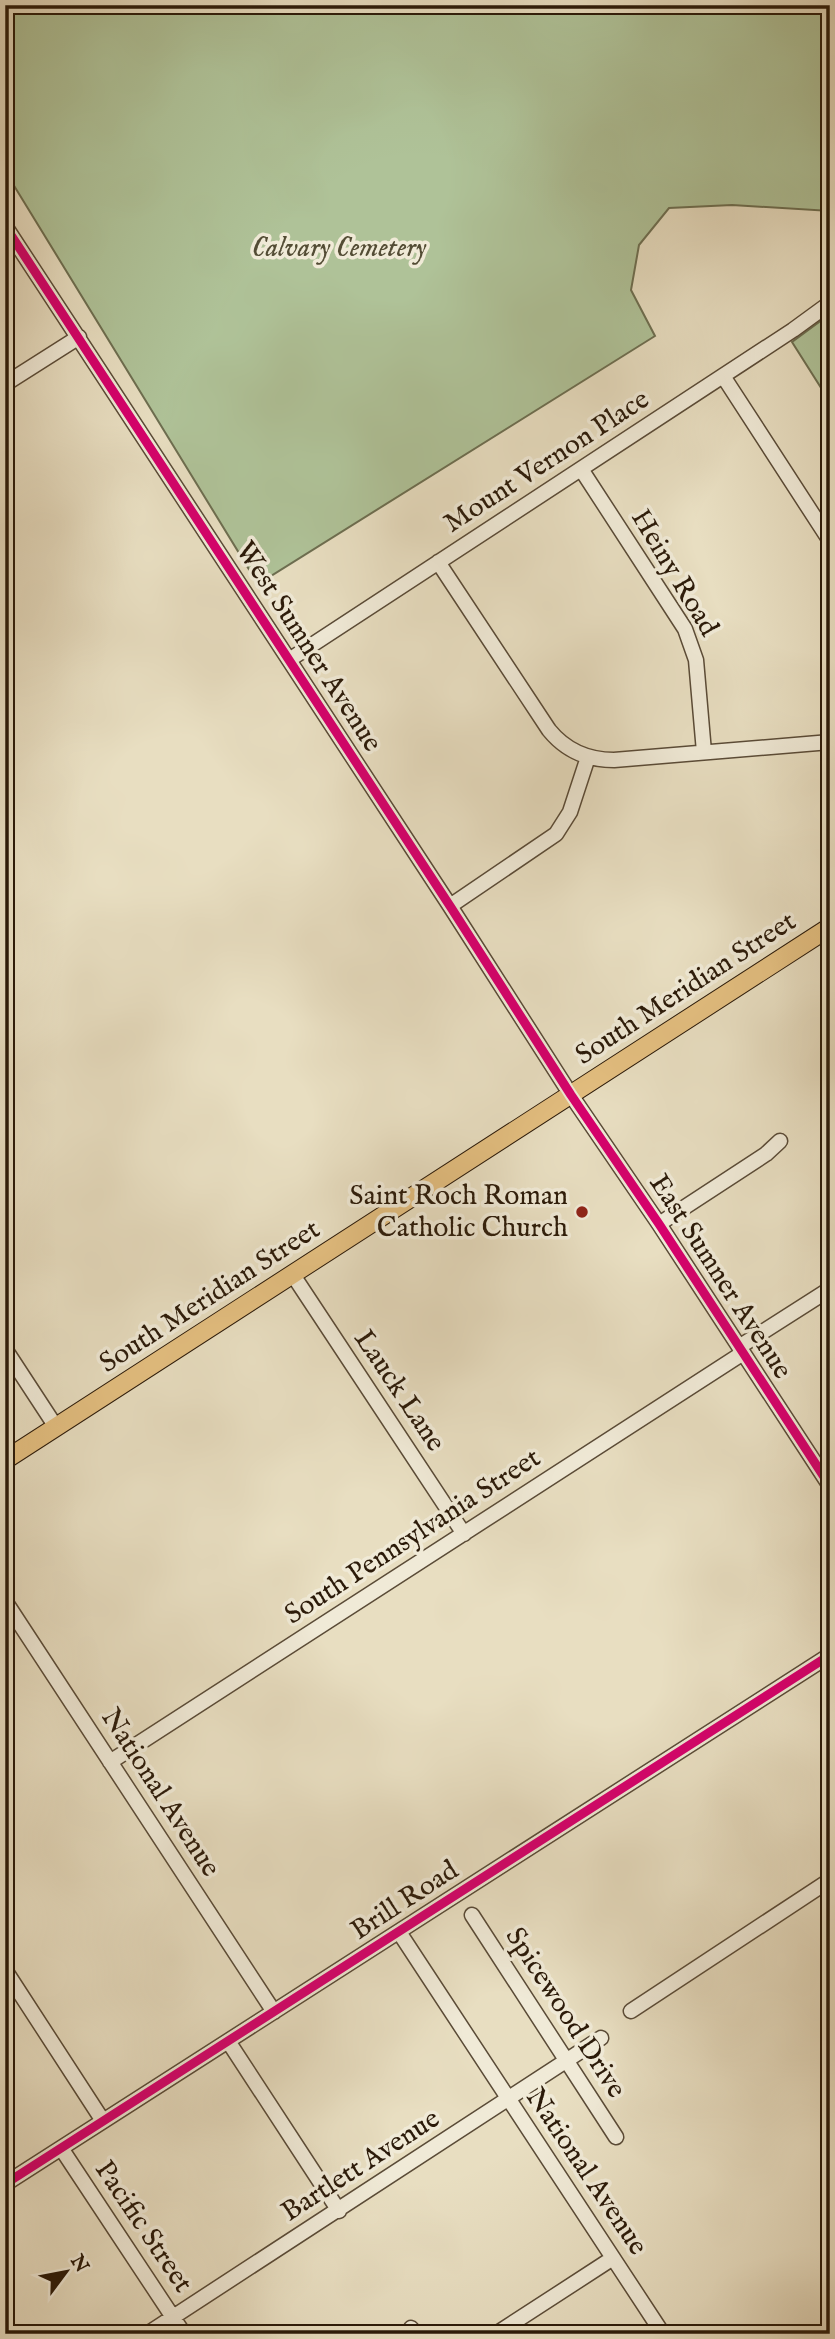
<svg xmlns="http://www.w3.org/2000/svg" width="835" height="2339" viewBox="0 0 835 2339" font-family="'IM FELL English',serif">
<style>
.green{fill:#afc298;stroke:#6d6e50;stroke-width:2}
.lines{fill:none;stroke-linecap:round;stroke-linejoin:round}
.minor-casing{stroke:#5a4b37;stroke-width:17}
.major-casing{stroke:#2b1a09;stroke-width:20}
.minor{stroke:#f0ead7;stroke-width:14}
.major{stroke:#e4bf80;stroke-width:18}
.cycleway-casing{stroke:#f0ead7;stroke-width:13}
.cycleway{stroke:#d6006c;stroke-width:9}
.poi-dot{fill:#8f2418;stroke:#f0ead7;stroke-width:2.5}
.labels{text-anchor:middle;dominant-baseline:central;stroke-width:7;stroke-linejoin:round;paint-order:stroke}
.park-label{font-size:28px;font-style:italic;fill:#534c34;stroke:#f0ead7}
.street-label{font-size:28px;fill:#2b1a09;stroke:#f0ead7}
.poi-label{font-size:28px;fill:#2b1a09;stroke:#f0ead7;text-anchor:end}
</style>
<rect width="100%" height="100%" fill="#e8dec1"/>
<filter id="stains"><feTurbulence type="fractalNoise" baseFrequency=".00286" numOctaves="4"/><feColorMatrix values="0 0 0 0 .2 0 0 0 0 .09 0 0 0 0 .02 0 0 0 .5 -.17"/></filter>
<radialGradient id="worn" r=".72"><stop offset=".6" stop-color="#630" stop-opacity="0"/><stop offset="1" stop-color="#630" stop-opacity=".3"/></radialGradient>
<path class="green" d="M 5,5 L 830,5 L 830,211 L 732,205 L 669,208 L 639,245 L 631,290 L 655,336 L 258,584 L 5,171 Z
M 830,314 L 830,402 L 792,342 Z"/>
<g class="lines">
<g class="minor-casing">
<path id="minor" d="M 5,226 L 450,906 L 571,1095 L 659,1224 L 830,1486
M 723,376 L 830,541
M 5,384 L 79,337
M 581,469 L 685,629 L 696,660 L 704,752
M 438,562 L 549,730 C 566,751 588,760 614,760 L 830,742
M 289,660 L 793,330 L 830,303
M 450,906 L 556,834 L 570,812 L 588,757
M 659,1224 L 766,1154 L 780,1141
M 293,1275 L 464,1534
M 739,1347 L 830,1289
M 5,1349 L 56,1427
M 5,1601 L 274,2012
M 110,1762 L 743,1353
M 472,1915 L 616,2137
M 399,1932 L 663,2334
M 5,1970 L 103,2121
M 631,2011 L 830,1880
M 228,2041 L 339,2211
M 61,2148 L 184,2334
M 5,2184 L 830,1655
M 411,2328 L 415,2334
M 147,2334 L 601,2038
M 496,2334 L 613,2258"/>
</g>
<g class="major-casing">
<path id="major" d="M 5,1460 L 830,927"/>
</g>
<use href="#minor" class="minor"/>
<use href="#major" class="major"/>
<g class="cycleway-casing">
<path id="cycleway" d="M 5,226 L 450,906 L 571,1095 L 659,1224 L 830,1486
M 5,2184 L 830,1655"/>
</g>
<use href="#cycleway" class="cycleway"/>
</g>
<circle class="poi-dot" cx="582" cy="1212" r="7"/>
<g class="labels">
<g class="park-label">
<text x="339" y="248">Calvary Cemetery</text>
</g>
<g class="street-label">
<text transform="translate(547 462) rotate(-33)">Mount Vernon Place</text>
<text transform="translate(674 573) rotate(59)">Heiny Road</text>
<text transform="translate(308 647) rotate(57)">West Sumner Avenue</text>
<text transform="translate(686 989) rotate(-33)">South Meridian Street</text>
<text transform="translate(720 1277) rotate(57)">East Sumner Avenue</text>
<text transform="translate(210 1297) rotate(-33)">South Meridian Street</text>
<text transform="translate(399 1391) rotate(56)">Lauck Lane</text>
<text transform="translate(413 1537) rotate(-33)">South Pennsylvania Street</text>
<text transform="translate(160 1793) rotate(57)">National Avenue</text>
<text transform="translate(405 1901) rotate(-33)">Brill Road</text>
<text transform="translate(565 2013) rotate(57)">Spicewood Drive</text>
<text transform="translate(361 2166) rotate(-33)">Bartlett Avenue</text>
<text transform="translate(586 2172) rotate(56)">National Avenue</text>
<text transform="translate(143 2227) rotate(56)">Pacific Street</text>
</g>
<g class="poi-label">
<text x="568" y="1196">Saint Roch Roman<tspan x="568" dy="32">Catholic Church</tspan></text>
</g>
</g>
<rect width="835" height="2339" fill="none" stroke="#e8dec1" stroke-width="28"/>
<rect x="7" y="7" width="821" height="2325" fill="none" stroke="#2b1a09" stroke-width="3.5"/>
<rect x="14" y="14" width="807" height="2311" fill="none" stroke="#2b1a09" stroke-width="2"/>
<g transform="translate(66 2272) rotate(58)" stroke="#f0ead7" stroke-width="5" paint-order="stroke">
<path d="M0-5L12 26L0 18L-12 26Z" fill="#2b1a09"/>
<text y="-10" font-size="19" font-weight="bold" text-anchor="middle" fill="#2b1a09">N</text>
</g>
<rect width="100%" height="100%" filter="url(#stains)"/>
<rect width="100%" height="100%" fill="url(#worn)"/>
</svg>
